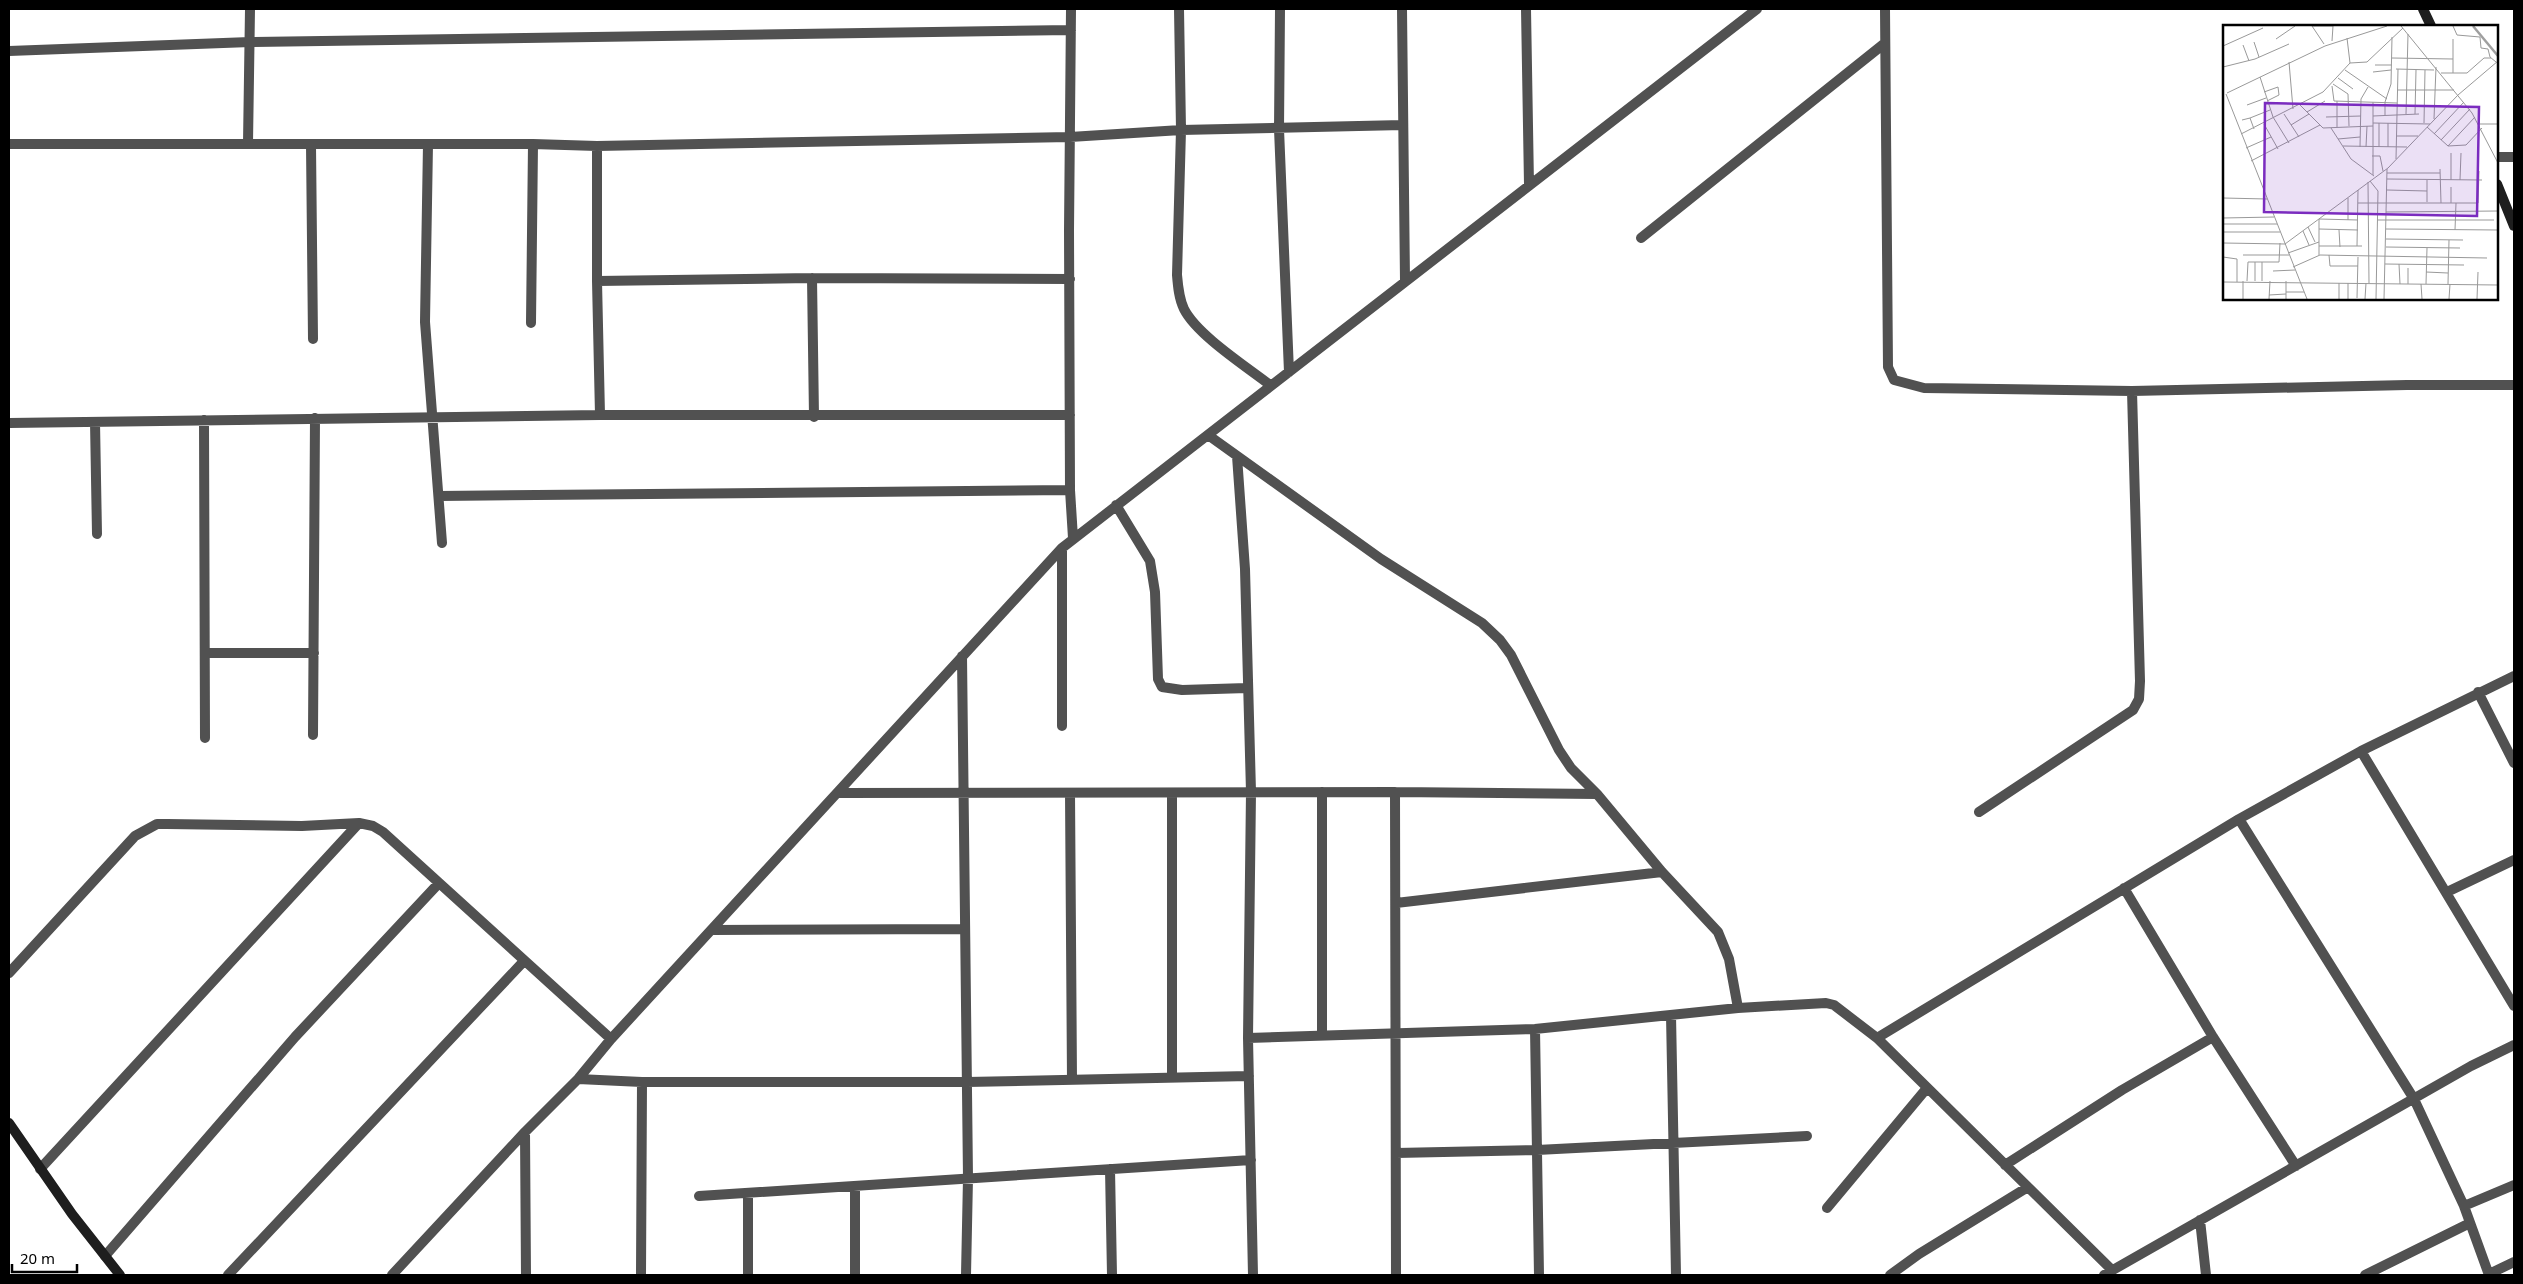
<svg xmlns="http://www.w3.org/2000/svg" width="2523" height="1284" viewBox="0 0 2523 1284" font-family="'Noto Sans',sans-serif">
<style>
.lines{fill:none;stroke-linecap:round;stroke-linejoin:round}
.lane{stroke:#515151;stroke-width:10}
.street{stroke:#515151;stroke-width:10}
.secondary{stroke:#1e1e1e;stroke-width:10}
.inset-river{fill:none;stroke:#9f9f9f;stroke-width:2.5}
.inset-road{fill:none;stroke:#999;stroke-width:1}
.view{fill:#7b2cbf;fill-opacity:0.15;stroke:#7b2cbf;stroke-width:2.5}
.inset-edge{fill:none;stroke:#000;stroke-width:2.5}
</style>
<rect width="100%" height="100%" fill="#fff"/>
<g class="lines">
<path class="lane" d="M 1885,9 L 1888,367 L 1894,380 L 1924,388 L 2132,391 L 2407,385 L 2514,385
M 1641,238 L 1885,43
M 1979,812 L 2133,710 L 2139,699 L 2140,681 L 2132,391"/>
<path class="street" d="M 1071,9 L 1069,230 L 1070,490 L 1073,538
M 1179,9 L 1181,130 L 1177,275 C 1178,287 1179,299 1184,309 C 1197,335 1247,367 1270,385
M 1280,9 L 1279,129 L 1289,372
M 1402,9 L 1405,281
M 1526,9 L 1529,185
M 9,51 L 250,42 L 1071,30
M 248,143 L 250,9
M 9,144 L 533,144 L 597,146 L 1070,137 L 1181,130 L 1403,125
M 428,144 L 425,322 L 442,543
M 311,145 L 313,339
M 597,146 L 597,281 L 600,415
M 2497,157 L 2514,157
M 812,278 L 814,417
M 597,281 L 812,278 L 1070,279
M 531,323 L 533,144
M 204,420 L 205,738
M 95,422 L 97,534
M 9,423 L 600,415 L 1070,415
M 1208,435 L 1381,559 L 1482,623 L 1500,640 L 1511,655 L 1559,750 L 1571,768 L 1597,794 L 1662,872 L 1718,932 L 1729,959 L 1738,1008
M 1237,456 L 1245,569 L 1251,792 L 1248,1038 L 1253,1275
M 439,496 L 1070,490
M 1116,505 L 1150,561 L 1155,592 L 1158,679 L 1162,687 L 1182,690 L 1247,688
M 205,653 L 314,653
M 962,656 L 968,1178 L 966,1275
M 2478,692 L 2514,763
M 1062,726 L 1062,548
M 313,735 L 315,418
M 2361,751 L 2514,1006
M 1395,792 L 1396,1275
M 838,793 L 1395,792 L 1597,794
M 1070,793 L 1072,1080
M 2239,819 L 2414,1099 L 2464,1206 L 2489,1275
M 2124,888 L 2213,1037 L 2296,1166
M 2447,892 L 2514,860
M 1396,903 L 1662,872
M 712,930 L 965,929
M 9,973 L 135,836 L 157,824 L 167,824 L 302,826 L 359,823 L 373,826 L 383,832 L 611,1039
M 1671,1015 L 1676,1275
M 1535,1029 L 1539,1275
M 1322,1035 L 1322,792
M 1248,1038 L 1535,1029 L 1738,1008 L 1826,1003 L 1834,1005 L 1877,1038 L 2112,1270
M 1877,1038 L 2239,819 L 2361,751 L 2514,676
M 1172,1078 L 1172,793
M 578,1079 L 642,1082 L 967,1082 L 1249,1076
M 525,1132 L 526,1275
M 1396,1153 L 1537,1150 L 1807,1136
M 2005,1165 L 2122,1090 L 2213,1037
M 40,1169 L 359,823
M 1110,1169 L 1112,1275
M 855,1186 L 855,1275
M 748,1193 L 748,1275
M 699,1196 L 1251,1160
M 2464,1206 L 2514,1185
M 1827,1208 L 1927,1088
M 2200,1220 L 2206,1275
M 105,1256 L 295,1037 L 439,883
M 2489,1274 L 2514,1262
M 228,1275 L 524,961
M 392,1275 L 525,1132 L 578,1079 L 611,1039 L 1062,548 L 1757,9
M 641,1275 L 642,1082
M 1890,1275 L 1919,1254 L 2028,1187
M 2104,1275 L 2471,1066 L 2514,1045
M 2365,1275 L 2470,1223"/>
<path class="secondary" d="M 2423,9 L 2431,26
M 2497,184 L 2514,226
M 9,1123 L 72,1214 L 120,1275"/>
</g>
<g transform="translate(2223 25)">
<rect width="275" height="275" fill="#fff"/>
<path class="inset-river" d="M 250,1 L 275,31"/>
<path class="inset-road" d="M 89,1 L 101,19M 89,1 L 110,1M 178,1 L 249,88 L 275,138M 230,1 L 234,10 L 257,12 L 258,23 L 265,24 L 267,32 L 273,37M 124,13 L 127,38M 53,14 L 72,1M 109,16 L 110,1M 31,17 L 36,32M 20,20 L 26,36M 0,21 L 40,3M 169,33 L 230,34M 66,37 L 70,84M 152,40 L 169,40M 0,42 L 32,34 L 66,19M 173,44 L 211,45M 122,45 L 164,74M 150,47 L 168,45M 218,48 L 244,48 L 261,33 L 268,33M 230,48 L 230,14M 37,52 L 50,92 L 66,118M 115,53 L 130,64M 110,59 L 125,69 L 126,101M 109,61 L 111,76 L 174,78M 174,65 L 231,65M 41,67 L 55,62 L 56,70 L 44,76M 4,68 L 102,21 L 164,1M 3,69 L 84,274M 150,77 L 150,150M 24,80 L 43,73M 77,80 L 100,103 L 150,101M 84,87 L 102,76M 61,89 L 76,112M 183,89 L 185,9M 192,89 L 193,45M 162,90 L 162,77 L 168,59 L 169,12M 150,91 L 196,89M 103,92 L 138,91M 27,93 L 47,85M 211,94 L 213,42M 19,95 L 27,93 L 31,104M 150,98 L 207,99M 201,98 L 202,45M 41,99 L 55,124M 257,99 L 275,99M 68,100 L 86,89M 114,102 L 114,76M 204,102 L 225,121 L 243,120 L 259,103M 108,103 L 128,134 L 151,151M 18,109 L 100,67 L 127,38 L 144,37 L 180,3M 211,109 L 241,77M 174,111 L 195,111M 115,114 L 137,112M 218,115 L 247,84M 120,121 L 184,122M 225,121 L 252,92M 137,122 L 138,74 L 145,62M 143,122 L 144,101M 156,122 L 156,98M 165,122 L 165,98M 23,123 L 48,112M 149,131 L 157,131 L 160,146M 173,134 L 175,44M 28,136 L 97,100M 217,144 L 218,178M 164,148 L 217,148M 164,154 L 259,155M 228,155 L 228,128M 237,155 L 238,128M 147,156 L 155,166 L 153,274M 145,157 L 146,258M 164,165 L 204,166M 0,173 L 44,174M 125,173 L 125,195M 204,177 L 204,155M 135,178 L 255,178 L 256,146M 228,178 L 228,162M 163,187 L 275,186M 0,193 L 51,192M 154,195 L 271,195M 0,199 L 54,199M 85,202 L 92,217M 96,204 L 135,205M 163,204 L 275,205M 116,205 L 117,222M 232,205 L 233,178M 80,206 L 86,220M 0,207 L 57,207M 163,214 L 240,215M 0,218 L 62,219 L 165,143 L 235,70 L 275,36M 96,221 L 139,221M 134,221 L 135,165M 163,222 L 237,223M 65,228 L 96,217M 20,230 L 66,230M 96,230 L 96,194 L 135,195M 106,230 L 107,241 L 135,241M 0,232 L 14,234 L 14,257M 162,239 L 241,240M 176,239 L 177,259M 70,242 L 97,230 L 264,233M 50,246 L 72,245M 203,247 L 225,248M 24,256 L 25,237 L 56,237 L 57,218M 32,256 L 32,237M 39,256 L 39,237M 0,257 L 275,260M 185,259 L 185,243M 198,259 L 199,274M 203,259 L 204,223M 225,259 L 226,215M 63,267 L 81,267M 46,270 L 63,269M 134,273 L 135,232M 20,274 L 20,256M 46,274 L 47,256M 63,274 L 63,256M 116,274 L 116,258M 125,274 L 125,258M 142,274 L 143,258M 161,274 L 164,144M 226,274 L 227,259M 254,274 L 255,247"/>
<path class="view" d="M 42,78 L 256,82 L 254,191 L 41,187 Z"/>
<rect width="275" height="275" class="inset-edge"/>
</g>
<rect width="2523" height="1284" fill="none" stroke="#000000" stroke-width="20"/>
<path d="M12 1264v8h65v-8" fill="none" stroke="#000000" stroke-width="2.5"/>
<text x="20" y="1264" font-size="15" fill="#000000" stroke="#ffffff" stroke-width="4" paint-order="stroke">20 m</text>
</svg>
